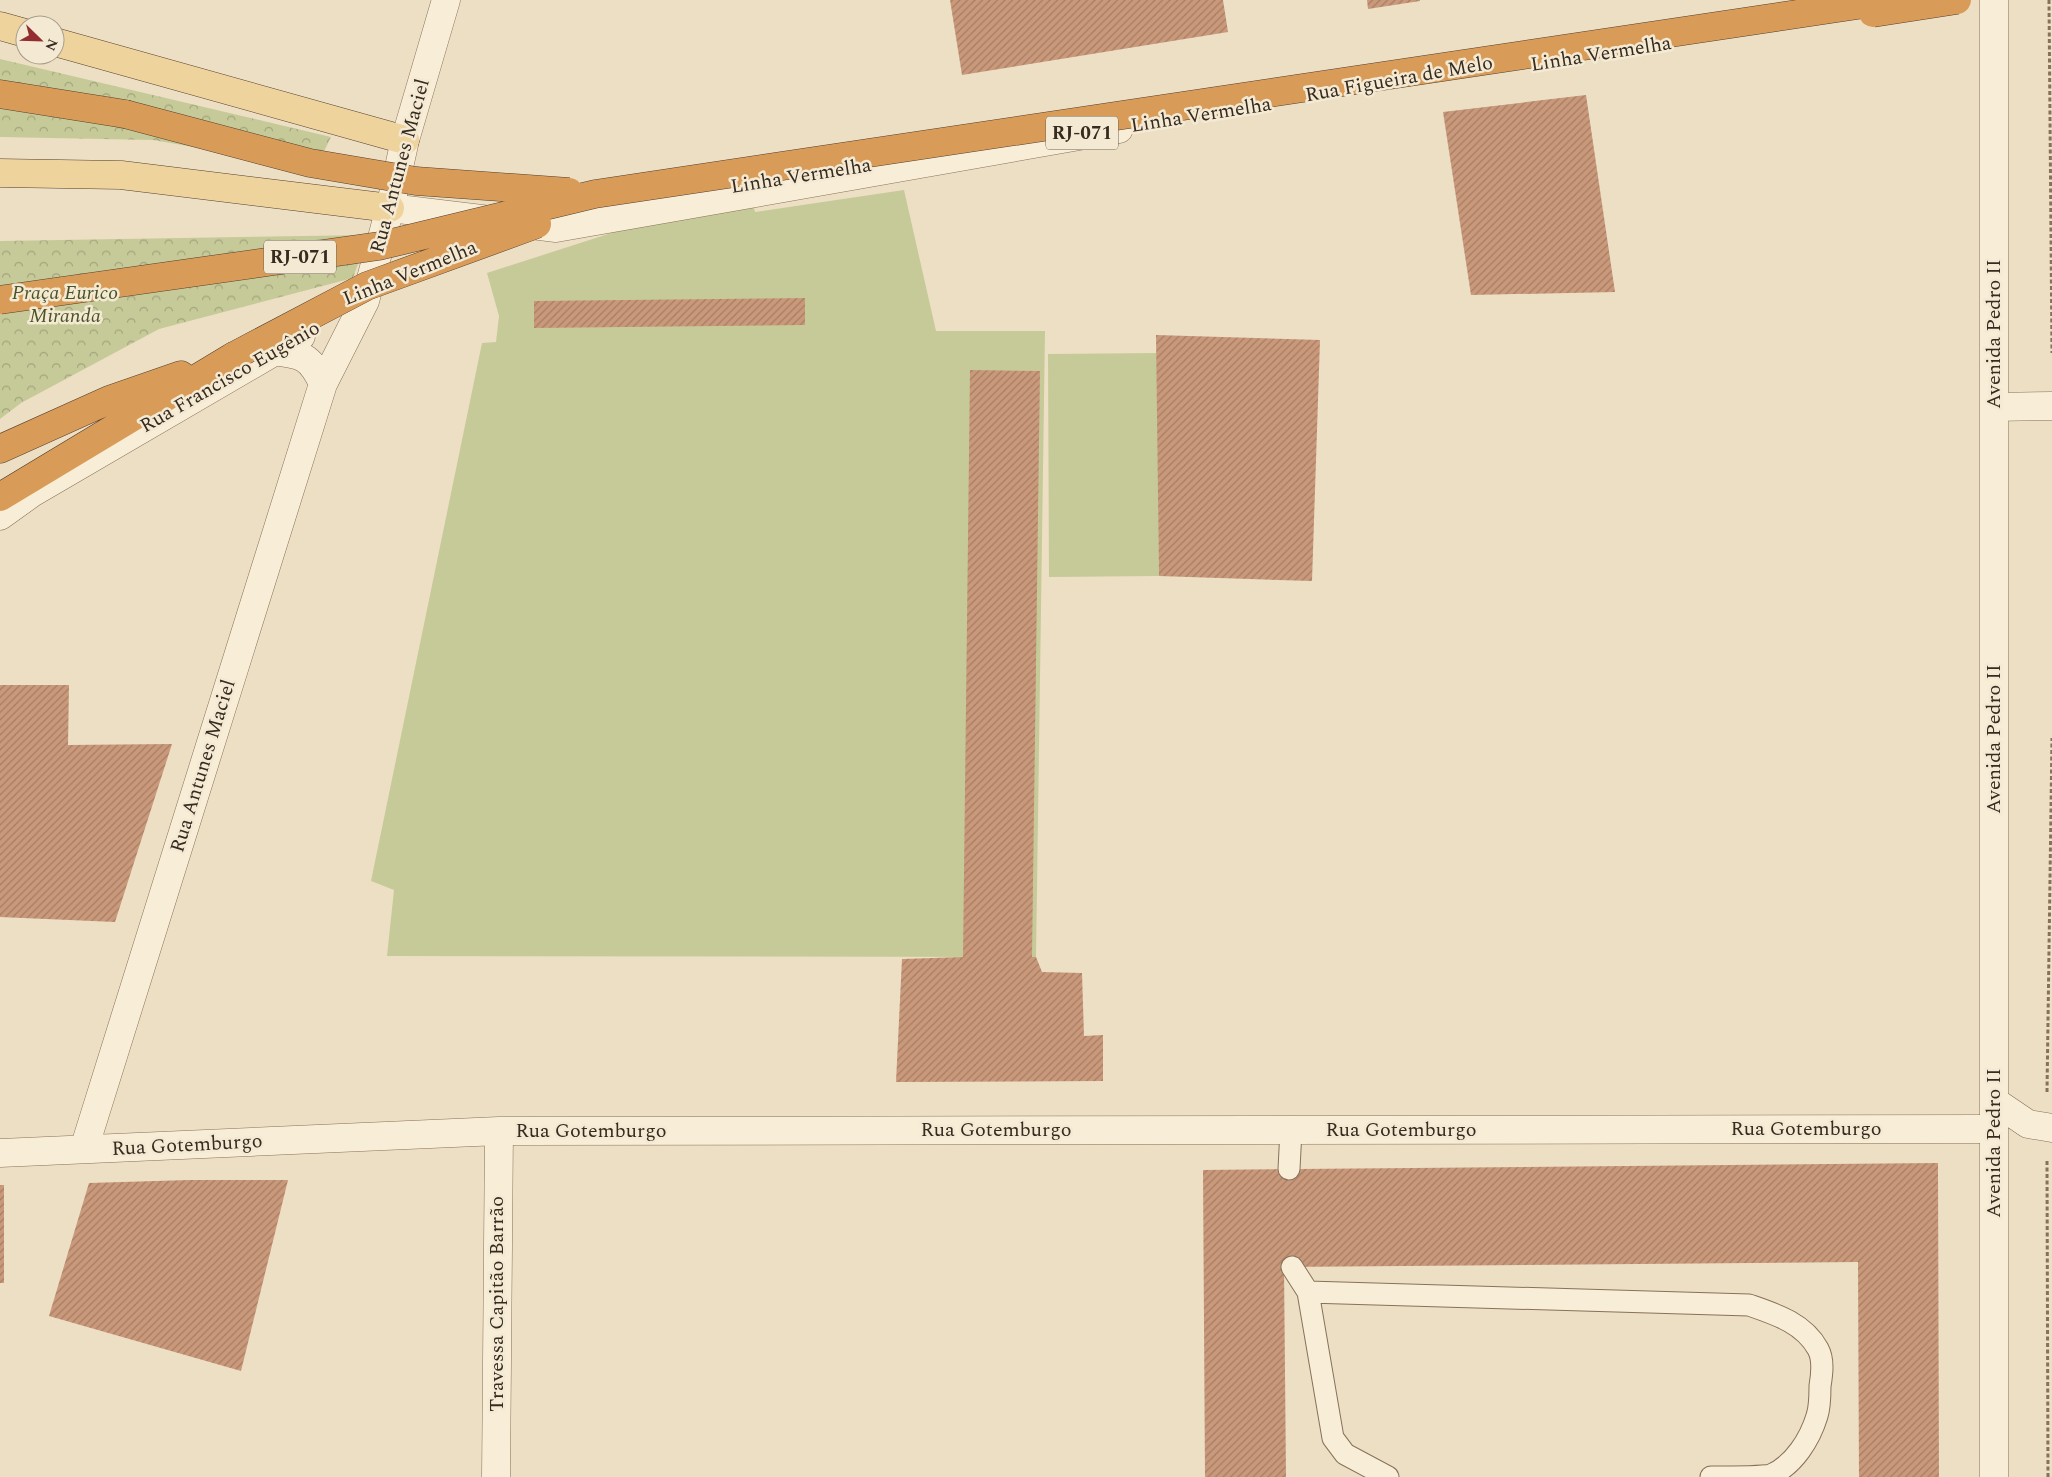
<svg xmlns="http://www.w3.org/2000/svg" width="2052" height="1477" viewBox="0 0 2052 1477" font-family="Spectral,serif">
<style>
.park{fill:url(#park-crowns)}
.garden{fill:#c6ca98}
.building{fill:url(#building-hatch)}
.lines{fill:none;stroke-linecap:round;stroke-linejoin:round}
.service-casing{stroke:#87715b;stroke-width:23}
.minor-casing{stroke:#87715b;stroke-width:29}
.tertiary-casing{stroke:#87715b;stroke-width:29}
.primary-casing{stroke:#553f2f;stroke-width:29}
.motorway-casing{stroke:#553f2f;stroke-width:29}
.path{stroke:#87715b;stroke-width:3;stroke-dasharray:4 2.5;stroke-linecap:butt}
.service{stroke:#f8edd7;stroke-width:21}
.minor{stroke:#f8edd7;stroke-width:28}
.tertiary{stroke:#f8edd7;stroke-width:28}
.primary{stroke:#efd39d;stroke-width:28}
.motorway{stroke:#d99c58;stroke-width:28}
.motorway-bridge-casing{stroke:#553f2f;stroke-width:29;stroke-linecap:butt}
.motorway-bridge{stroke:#d99c58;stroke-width:28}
.labels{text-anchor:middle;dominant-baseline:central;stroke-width:5;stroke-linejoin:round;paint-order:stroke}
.shield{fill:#f4ead4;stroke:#706455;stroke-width:1}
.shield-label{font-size:19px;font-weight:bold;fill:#372a1f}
.street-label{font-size:20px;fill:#372a1f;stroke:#f4ead4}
.park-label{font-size:20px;font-style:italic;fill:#495326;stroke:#f4ead4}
</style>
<defs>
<pattern id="park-crowns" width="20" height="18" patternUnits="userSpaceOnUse" patternTransform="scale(1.25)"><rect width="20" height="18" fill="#c6ca98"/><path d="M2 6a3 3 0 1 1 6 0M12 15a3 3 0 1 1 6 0" fill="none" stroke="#a2a47b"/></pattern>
<pattern id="building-hatch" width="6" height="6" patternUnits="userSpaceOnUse" patternTransform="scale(1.25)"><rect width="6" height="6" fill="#ca997b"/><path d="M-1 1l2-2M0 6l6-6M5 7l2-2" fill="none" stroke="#a57d64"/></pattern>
</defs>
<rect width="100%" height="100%" fill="#eddfc4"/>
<path class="park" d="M 0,59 L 331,137 L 313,174 L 205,149 L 153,140 L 0,137 Z
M 368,235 L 353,278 L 159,329 L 21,403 L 0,419 L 0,241 Z"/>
<path class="garden" d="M 904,190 L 936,331 L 1045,331 L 1036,957 L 387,956 L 394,890 L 371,881 L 482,343 L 496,342 L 499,316 L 487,273 L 633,226 L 752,200 L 755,212 Z
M 1158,353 L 1159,576 L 1049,577 L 1048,354 Z"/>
<path class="building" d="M 950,0 L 1223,0 L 1228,32 L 962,75 Z
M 1367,0 L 1420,0 L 1420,1 L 1368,9 Z
M 1586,95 L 1615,292 L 1471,295 L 1443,112 Z
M 805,298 L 805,325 L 534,328 L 534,301 Z
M 1156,335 L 1320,340 L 1312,581 L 1159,576 Z
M 970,370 L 1040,371 L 1032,957 L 1036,957 L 1042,972 L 1082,973 L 1084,1036 L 1103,1035 L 1103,1081 L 896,1082 L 902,959 L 963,957 Z
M 0,685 L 69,685 L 68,745 L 172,744 L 115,922 L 0,917 Z
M 1938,1163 L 1939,1477 L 1859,1477 L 1858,1262 L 1284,1267 L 1286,1477 L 1205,1477 L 1203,1170 Z
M 189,1180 L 288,1180 L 241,1371 L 49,1316 L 89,1183 Z
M 0,1185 L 4,1185 L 4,1283 L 0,1283 Z"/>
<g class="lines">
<g class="service-casing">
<path id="service" d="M 1289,1169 L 1291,1130
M 1292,1267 L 1308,1292 L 1333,1438 L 1345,1454 L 1388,1477
M 1308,1292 L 1749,1305 C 1775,1314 1804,1323 1818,1349 C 1824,1360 1822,1374 1820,1386 C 1820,1396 1820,1407 1817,1416 C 1810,1439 1794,1465 1771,1475 C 1759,1477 1726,1477 1711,1477"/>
</g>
<g class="minor-casing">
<path id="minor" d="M 390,208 L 556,228 L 1119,129
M 273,351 C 301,354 311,356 323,384
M 0,516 L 32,493 L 301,336
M 84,1149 L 323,384 L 365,301 L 390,208 L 405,140 L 446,0
M 0,1153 L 499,1131 L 1993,1129
M 496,1477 L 499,1131"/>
</g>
<g class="tertiary-casing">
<path id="tertiary" d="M 1994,407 L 2052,406
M 1994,1101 L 2028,1124 L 2052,1128
M 1994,1477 L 1994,0"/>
</g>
<g class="primary-casing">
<path id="primary" d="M 0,26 L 25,33
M 55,42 L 405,140
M 0,173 L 121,175 L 390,208"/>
</g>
<g class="motorway-casing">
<path id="motorway" d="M 0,94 L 125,114
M 0,449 L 109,400 L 181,375
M 0,497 L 234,356"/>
</g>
<path class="path" d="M 2049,0 L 2052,353
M 2047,1092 L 2052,738
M 2047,1161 L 2048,1477"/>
<use href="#service" class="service"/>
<use href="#minor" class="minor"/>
<use href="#tertiary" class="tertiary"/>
<use href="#primary" class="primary"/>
<use href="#motorway" class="motorway"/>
<g class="motorway-bridge-casing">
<path id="motorway-bridge" d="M 1873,13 L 1957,0
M 125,114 L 310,163 L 416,181 L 569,192
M 0,300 L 379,246 L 595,194 L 1891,0
M 234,356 L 367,286 L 537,224"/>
</g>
<use href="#motorway-bridge" class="motorway-bridge"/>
</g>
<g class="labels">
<g class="shield">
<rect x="1046" y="116.5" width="72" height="33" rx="4"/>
<rect x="264" y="240.5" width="72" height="33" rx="4"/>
</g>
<g class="shield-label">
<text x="1082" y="133">RJ-071</text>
<text x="300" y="257">RJ-071</text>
</g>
<g class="street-label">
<text transform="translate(1601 54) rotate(-9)">Linha Vermelha</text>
<text transform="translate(1399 79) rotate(-10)">Rua Figueira de Melo</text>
<text transform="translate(1201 115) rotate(-9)">Linha Vermelha</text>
<text transform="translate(400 166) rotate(-75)">Rua Antunes Maciel</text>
<text transform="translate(801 176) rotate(-9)">Linha Vermelha</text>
<text transform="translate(410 273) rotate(-22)">Linha Vermelha</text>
<text transform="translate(1994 334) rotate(-90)">Avenida Pedro II</text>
<text transform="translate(230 377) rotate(-30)">Rua Francisco Eugênio</text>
<text transform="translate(1994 739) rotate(-90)">Avenida Pedro II</text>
<text transform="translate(203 766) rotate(-73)">Rua Antunes Maciel</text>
<text x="1806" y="1129">Rua Gotemburgo</text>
<text x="996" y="1130">Rua Gotemburgo</text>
<text x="1401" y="1130">Rua Gotemburgo</text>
<text x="591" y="1131">Rua Gotemburgo</text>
<text transform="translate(1994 1143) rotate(-90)">Avenida Pedro II</text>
<text transform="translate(187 1145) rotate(-3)">Rua Gotemburgo</text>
<text transform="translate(497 1304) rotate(-90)">Travessa Capitão Barrão</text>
</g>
<g class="park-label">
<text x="65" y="293">Praça Eurico<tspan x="65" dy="23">Miranda</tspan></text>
</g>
</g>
<g transform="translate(40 40) rotate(113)"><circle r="24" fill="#f4ead4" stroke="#a89d8c"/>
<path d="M0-4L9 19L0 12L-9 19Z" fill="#942d31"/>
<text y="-8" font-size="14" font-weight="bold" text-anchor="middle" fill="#372a1f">N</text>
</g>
</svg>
